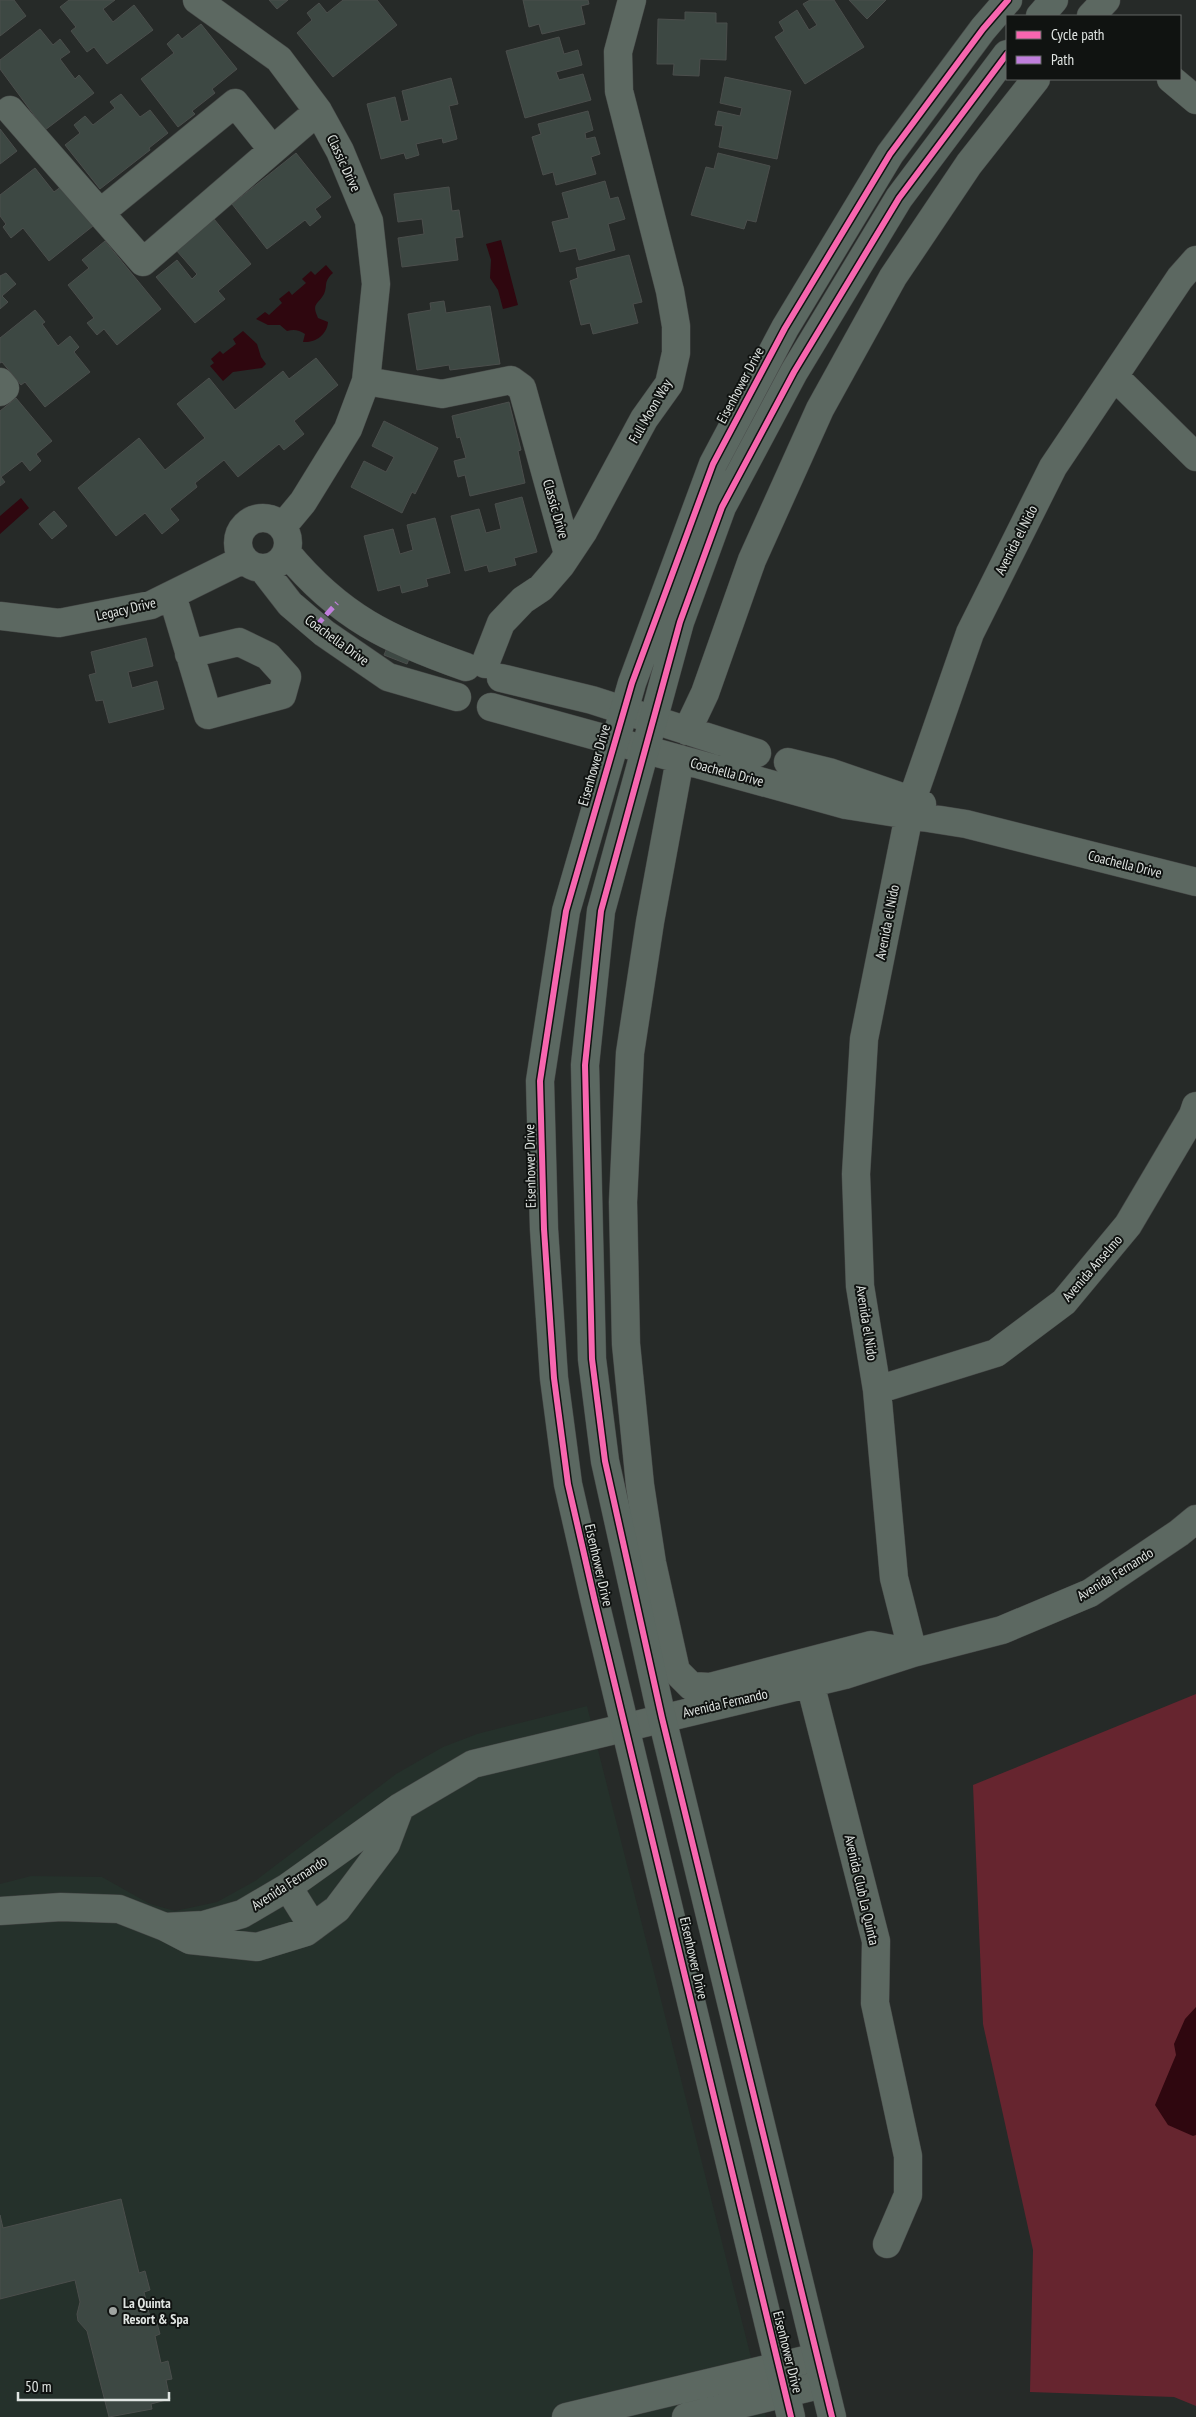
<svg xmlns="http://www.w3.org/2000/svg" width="1196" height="2417" viewBox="0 0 1196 2417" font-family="'PT Sans Narrow',sans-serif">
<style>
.built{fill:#25312b}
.green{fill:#66252f}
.water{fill:#2f070f}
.building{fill:#3d4843;stroke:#4b4e4c}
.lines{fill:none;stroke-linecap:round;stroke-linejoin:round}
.minor-casing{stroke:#454746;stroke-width:29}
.major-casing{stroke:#454746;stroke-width:29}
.minor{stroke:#5c6861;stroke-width:28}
.major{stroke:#5b6861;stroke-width:28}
.quiet{stroke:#c07fdc;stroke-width:5;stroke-dasharray:10 5;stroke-linecap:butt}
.cycleway-casing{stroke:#101311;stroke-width:9}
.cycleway{stroke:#f766af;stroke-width:6}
.poi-dot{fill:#9fa4a1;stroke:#101311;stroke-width:2}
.labels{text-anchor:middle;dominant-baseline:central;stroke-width:4;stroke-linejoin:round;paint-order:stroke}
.street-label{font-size:14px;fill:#e0e5e2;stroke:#101311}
.poi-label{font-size:14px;font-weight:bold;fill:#e0e5e2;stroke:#101311;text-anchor:start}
</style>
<rect width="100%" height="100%" fill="#262a28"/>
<path class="built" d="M 587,1706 L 766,2417 L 0,2417 L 0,1884 L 31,1876 L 102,1877 L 150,1904 L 175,1911 L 217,1902 L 255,1881 L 396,1774 L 443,1747 L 477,1734 Z"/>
<path class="green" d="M 1196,1694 L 1196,2406 L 1174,2397 L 1030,2392 L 1033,2250 L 983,2024 L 973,1785 Z"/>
<path class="water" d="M 501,240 L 518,305 L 503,309 L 498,290 L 490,278 L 491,260 L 486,244 Z
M 326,265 L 333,273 C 323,282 328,285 324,294 C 318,305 311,303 318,318 L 328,322 C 327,335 315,343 303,342 L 305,334 C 299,330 294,329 287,331 L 280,325 L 268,325 L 256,319 L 265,312 L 269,315 L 282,303 L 279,299 L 289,291 L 292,295 L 306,283 L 302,279 L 311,271 L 315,275 Z
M 243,331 L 257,344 L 261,357 L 266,364 L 262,368 L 233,372 L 223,381 L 210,366 L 214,363 L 211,359 L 220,351 L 223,354 L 236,344 L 233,339 Z
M 21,498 L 29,508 L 0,534 L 0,516 Z
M 1196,2007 L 1196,2135 L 1193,2136 L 1168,2125 L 1155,2105 L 1176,2055 L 1174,2044 L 1185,2019 Z"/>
<path class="building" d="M 0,0 L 14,0 L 26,16 L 0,36 Z
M 69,0 L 115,0 L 103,9 L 113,22 L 134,5 L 153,30 L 107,64 L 94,47 L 87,52 L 71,31 L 76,27 L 60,7 Z
M 269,0 L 288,0 L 277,9 Z
M 343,0 L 377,0 L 397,25 L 333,77 L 297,33 L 312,20 L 307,13 L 319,3 L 327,13 Z
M 523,0 L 588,0 L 589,4 L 581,6 L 585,24 L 542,34 L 539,24 L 529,27 Z
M 810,0 L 834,0 L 864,47 L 805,84 L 775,37 L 784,31 L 779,22 L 797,10 L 809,30 L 817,25 L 803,4 Z
M 849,0 L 886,0 L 867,19 Z
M 685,12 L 716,13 L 716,23 L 727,23 L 726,60 L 700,59 L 699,76 L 673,75 L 674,64 L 657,64 L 658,19 L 685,20 Z
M 201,24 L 237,69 L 212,89 L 215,93 L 192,111 L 195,114 L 178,127 L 141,79 L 174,53 L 167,44 L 178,34 L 182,39 Z
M 40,29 L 53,45 L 60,39 L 70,52 L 60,59 L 75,79 L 79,75 L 94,93 L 45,130 L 0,69 L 0,60 Z
M 559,37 L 564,54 L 578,50 L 582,65 L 556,72 L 559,80 L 583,74 L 591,100 L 525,118 L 506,51 Z
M 725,77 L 791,91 L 777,159 L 719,147 L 723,126 L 715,125 L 718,111 L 740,116 L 742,108 L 720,103 Z
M 451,78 L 458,104 L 449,106 L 457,139 L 443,143 L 442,138 L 416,144 L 419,155 L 406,159 L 404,153 L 381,159 L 367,104 L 395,97 L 401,122 L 409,120 L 402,91 Z
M 121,94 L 140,117 L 150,110 L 168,133 L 149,148 L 150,150 L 100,189 L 65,145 L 80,133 L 74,125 L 85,116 L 93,125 L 115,108 L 110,102 Z
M 588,111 L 593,130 L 585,133 L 586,139 L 595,137 L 600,154 L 591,157 L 596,174 L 556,185 L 553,172 L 543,175 L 532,137 L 541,134 L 538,124 Z
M 0,129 L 17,151 L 0,164 Z
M 296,153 L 331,197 L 315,209 L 321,217 L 310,226 L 305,220 L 267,249 L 232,204 Z
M 718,153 L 770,166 L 756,222 L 747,220 L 744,229 L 691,215 L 706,167 L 714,169 Z
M 35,168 L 54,192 L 62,186 L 93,226 L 49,261 L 23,228 L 11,238 L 3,227 L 6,224 L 0,216 L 0,195 Z
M 605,181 L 610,199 L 618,197 L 625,219 L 608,224 L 615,250 L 579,260 L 576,248 L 560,252 L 552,222 L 569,218 L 562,193 Z
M 449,187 L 452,211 L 459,210 L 463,237 L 455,238 L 458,260 L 402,267 L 398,238 L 424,234 L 422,219 L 398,222 L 394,194 Z
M 214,219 L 251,264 L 218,291 L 225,299 L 195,323 L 156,277 L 177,260 L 192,279 L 197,274 L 176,250 Z
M 105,241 L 161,309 L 117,345 L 104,329 L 97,335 L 87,323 L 94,318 L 68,285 L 89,268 L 82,260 Z
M 629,255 L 642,302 L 633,304 L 638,323 L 593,334 L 590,323 L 581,325 L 570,281 L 578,278 L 576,268 Z
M 6,273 L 16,284 L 2,296 L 8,302 L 0,309 L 0,276 Z
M 444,301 L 446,313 L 490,306 L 500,364 L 450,370 L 449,365 L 417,370 L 408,314 L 431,310 L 430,303 Z
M 35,310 L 45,322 L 42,324 L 58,346 L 70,336 L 79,347 L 74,352 L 90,372 L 45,407 L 25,382 L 21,385 L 2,362 L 0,363 L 0,338 Z
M 316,358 L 338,385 L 294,421 L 304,434 L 284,450 L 279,444 L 238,477 L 224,460 L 195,483 L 197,487 L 170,509 L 179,520 L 162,534 L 145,513 L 116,536 L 78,488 L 139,438 L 165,470 L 205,438 L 177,404 L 209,378 L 235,410 L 283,371 L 289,379 Z
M 16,398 L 52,441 L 36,454 L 41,461 L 30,471 L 22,461 L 1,477 L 5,482 L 0,486 L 0,411 Z
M 509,402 L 521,450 L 518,451 L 525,483 L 470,496 L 465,475 L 458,477 L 454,461 L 466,458 L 460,437 L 457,438 L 452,416 Z
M 384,421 L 438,448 L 415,494 L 412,492 L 402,513 L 351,487 L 364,461 L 386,472 L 394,457 L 372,446 Z
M 522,497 L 537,552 L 514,558 L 516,565 L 489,572 L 487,565 L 465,571 L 451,516 L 479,509 L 486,533 L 501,529 L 495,504 Z
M 54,511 L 67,526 L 52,539 L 39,524 Z
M 435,518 L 450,573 L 426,579 L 428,586 L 402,593 L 400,585 L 378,591 L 364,536 L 393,529 L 400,554 L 413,550 L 407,525 Z
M 146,638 L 153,666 L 128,672 L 132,688 L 157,681 L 164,709 L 109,723 L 103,700 L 96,701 L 89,675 L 96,673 L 91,652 Z
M 389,643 L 412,652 L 407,664 L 384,655 Z
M 121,2199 L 139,2273 L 145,2271 L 150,2290 L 144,2292 L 150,2317 L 155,2316 L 160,2334 L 155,2336 L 161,2363 L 168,2361 L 172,2379 L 166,2380 L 170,2399 L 151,2404 L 152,2409 L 109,2417 L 87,2331 L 78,2321 L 77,2314 L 80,2302 L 75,2280 L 0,2299 L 0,2215 L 3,2228 Z"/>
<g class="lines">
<g class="minor-casing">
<path id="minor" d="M 197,0 L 279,59 L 318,111 L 340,151 L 369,221 L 376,284 L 366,381 L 348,429 L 303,502 L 283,526
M 1091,16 L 1106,0
M 1171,79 L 1196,100
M 10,110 L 143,262 L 318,111
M 100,213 L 235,103 L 272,149
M 1115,377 L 1196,457
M 366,381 L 442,394 L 511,380 L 522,388 L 568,554
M 0,382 L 5,388 L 0,392
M238 543a25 25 0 1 1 50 0a25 25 0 1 1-50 0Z
M 287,553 C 340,617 389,640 466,667
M 262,568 L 290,604 L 324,633 L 388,677 L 457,697
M 172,595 L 208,715 L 282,695 L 287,677 L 268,656 L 239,642 L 189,654
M 0,616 L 59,623 L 151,605 L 244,559
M 485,664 L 501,623 L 523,600 L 541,588 L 561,565 L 583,532 L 644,419 L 669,384 L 676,353 L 676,326 L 670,291 L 619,91 L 618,52 L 632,0
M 501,678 L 592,700 L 757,753
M 491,707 L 846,805 L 966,824 L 1196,882
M 687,731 L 705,693 L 752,560 L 820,409 L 893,277 L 969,164 L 1036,79
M 680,759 L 650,922 L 630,1053 L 623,1202 L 626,1344 L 640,1485 L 652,1563 L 676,1671 L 691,1686 L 710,1687 L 871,1645 L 913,1653 L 1002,1630 L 1090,1593 L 1179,1533 L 1196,1519
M 788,762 L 829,772 L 922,804
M 877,1390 L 996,1353 L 1064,1302 L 1128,1225 L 1193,1115 L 1196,1106
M 810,1683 L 876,1941 L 875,2003 L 908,2156 L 908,2195 L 887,2244
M 288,1887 L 313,1927
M 0,1911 L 61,1907 L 119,1909 L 165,1927 L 190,1940 L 257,1947 L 306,1932 L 337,1909 L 386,1844 L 400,1807
M 165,1927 L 204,1925 L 242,1914 L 288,1887 L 400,1807 L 473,1764 L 845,1675 L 913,1653 L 894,1578 L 877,1390 L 860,1286 L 856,1174 L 864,1039 L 912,800 L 970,633 L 1053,467 L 1180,278 L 1196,260
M 566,2417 L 817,2357
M 686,2417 L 824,2384"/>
</g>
<g class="major-casing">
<path id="major" d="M 1040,16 L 1054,0
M 791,2417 L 595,1602 L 568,1484 L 554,1378 L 544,1229 L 540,1081 L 566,911 L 632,683 L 713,464 L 785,328 L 890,154 L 983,29 L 1008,0
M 832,2417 L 662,1718 L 605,1461 L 592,1359 L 585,1065 L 601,911 L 680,622 L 722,507 L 794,372 L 899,198 L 1007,54"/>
</g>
<use href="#minor" class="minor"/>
<use href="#major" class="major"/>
<path class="quiet" d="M 316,626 L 337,603"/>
<g class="cycleway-casing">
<path id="cycleway" d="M 791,2417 L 595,1602 L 568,1484 L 554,1378 L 544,1229 L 540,1081 L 566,911 L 632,683 L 713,464 L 785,328 L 890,154 L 983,29 L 1008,0
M 832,2417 L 662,1718 L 605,1461 L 592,1359 L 585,1065 L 601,911 L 680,622 L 722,507 L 794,372 L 899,198 L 1007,54"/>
</g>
<use href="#cycleway" class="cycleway"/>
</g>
<circle class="poi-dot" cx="113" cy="2311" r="5"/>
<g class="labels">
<g class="street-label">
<text transform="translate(344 163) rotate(65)">Classic Drive</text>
<text transform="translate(740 385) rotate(-62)">Eisenhower Drive</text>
<text transform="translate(650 411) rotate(-60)">Full Moon Way</text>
<text transform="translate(556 509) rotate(74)">Classic Drive</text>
<text transform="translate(1016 540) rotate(-63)">Avenida el Nido</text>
<text transform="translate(126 609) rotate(-13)">Legacy Drive</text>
<text transform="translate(337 640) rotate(36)">Coachella Drive</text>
<text transform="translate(594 765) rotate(-74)">Eisenhower Drive</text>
<text transform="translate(727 772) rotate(15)">Coachella Drive</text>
<text transform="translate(1125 864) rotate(14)">Coachella Drive</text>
<text transform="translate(887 922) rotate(-79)">Avenida el Nido</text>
<text transform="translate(530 1166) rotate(-91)">Eisenhower Drive</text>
<text transform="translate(1092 1268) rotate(-49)">Avenida Anselmo</text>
<text transform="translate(867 1323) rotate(81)">Avenida el Nido</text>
<text transform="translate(599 1565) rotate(77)">Eisenhower Drive</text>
<text transform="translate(1115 1574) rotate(-32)">Avenida Fernando</text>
<text transform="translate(725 1703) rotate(-13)">Avenida Fernando</text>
<text transform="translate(289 1883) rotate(-33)">Avenida Fernando</text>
<text transform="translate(862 1890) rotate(77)">Avenida Club La Quinta</text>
<text transform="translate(694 1958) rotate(77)">Eisenhower Drive</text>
<text transform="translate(788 2352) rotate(76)">Eisenhower Drive</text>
</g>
<g class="poi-label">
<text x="123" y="2303">La Quinta<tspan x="123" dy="16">Resort &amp; Spa</tspan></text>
</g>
</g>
<rect x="1006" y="15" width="175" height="65" fill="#101311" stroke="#636765"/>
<rect x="1016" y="31" width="25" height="8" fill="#f766af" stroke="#636765"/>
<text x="1051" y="40" font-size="15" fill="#e0e5e2">Cycle path</text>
<rect x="1016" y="56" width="25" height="8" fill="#c07fdc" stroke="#636765"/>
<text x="1051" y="65" font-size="15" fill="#e0e5e2">Path</text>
<path d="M18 2392v8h151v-8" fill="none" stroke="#e0e5e2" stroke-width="2.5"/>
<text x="25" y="2392" font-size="15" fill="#e0e5e2" stroke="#101311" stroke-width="4" paint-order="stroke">50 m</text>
</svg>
